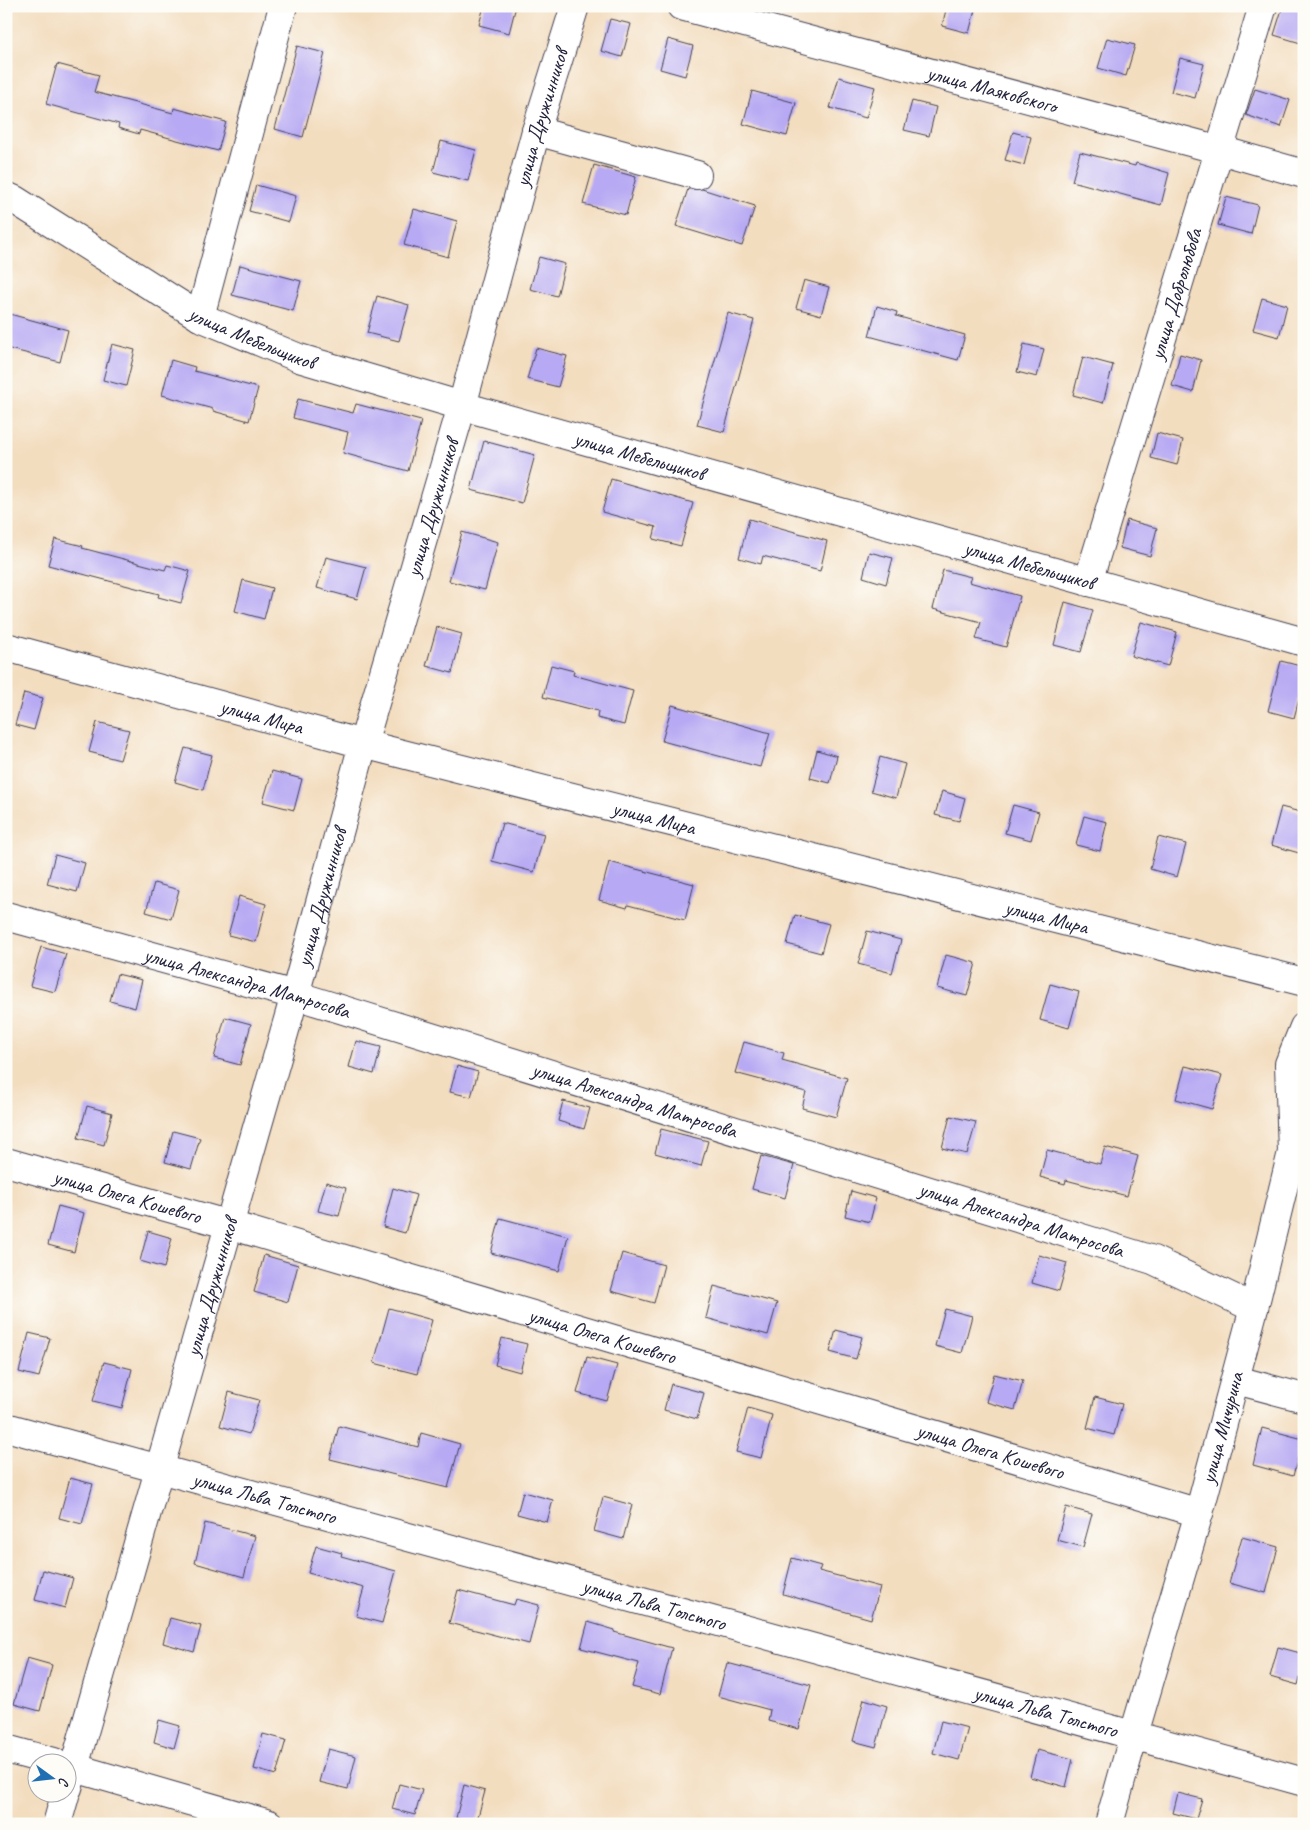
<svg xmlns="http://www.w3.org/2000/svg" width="1310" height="1830" viewBox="0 0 1310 1830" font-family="Caveat,sans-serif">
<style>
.building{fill:#b7a9f3}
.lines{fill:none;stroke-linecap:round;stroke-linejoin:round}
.minor-casing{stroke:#413e4f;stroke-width:30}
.minor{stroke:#fff;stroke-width:28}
.labels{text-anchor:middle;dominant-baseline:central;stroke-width:4;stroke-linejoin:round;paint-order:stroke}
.street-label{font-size:21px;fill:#22223b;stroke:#fdfcf7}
</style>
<rect width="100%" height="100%" fill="#fdfcf7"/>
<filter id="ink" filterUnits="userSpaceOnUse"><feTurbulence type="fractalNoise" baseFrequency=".02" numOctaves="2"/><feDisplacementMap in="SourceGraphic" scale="10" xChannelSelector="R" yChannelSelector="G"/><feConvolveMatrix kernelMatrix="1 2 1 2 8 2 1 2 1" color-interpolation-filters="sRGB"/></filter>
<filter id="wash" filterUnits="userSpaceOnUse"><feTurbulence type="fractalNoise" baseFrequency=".0096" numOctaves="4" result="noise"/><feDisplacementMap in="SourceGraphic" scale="20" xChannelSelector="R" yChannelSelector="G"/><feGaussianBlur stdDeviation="1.12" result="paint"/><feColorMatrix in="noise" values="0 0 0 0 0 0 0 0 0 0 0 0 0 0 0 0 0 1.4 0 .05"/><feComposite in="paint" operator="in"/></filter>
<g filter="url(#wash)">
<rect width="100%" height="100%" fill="#f3ddbf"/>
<g id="blocks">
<path class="building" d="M 484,6 L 516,6 L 509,33 L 479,25 Z
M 947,6 L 976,6 L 969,33 L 942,26 Z
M 1283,6 L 1304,6 L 1304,44 L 1274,35 Z
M 610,19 L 631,24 L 622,57 L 601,51 Z
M 1107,38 L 1135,45 L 1126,76 L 1098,68 Z
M 668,39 L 693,46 L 685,76 L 660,69 Z
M 297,46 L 325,53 L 303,137 L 275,129 Z
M 1180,58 L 1204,64 L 1195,98 L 1171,92 Z
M 57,64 L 99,75 L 94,92 L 173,113 L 174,108 L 226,122 L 218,151 L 140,130 L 139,134 L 118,128 L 119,124 L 46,104 Z
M 839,77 L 875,87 L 866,118 L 830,108 Z
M 1255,89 L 1290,100 L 1281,127 L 1246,115 Z
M 752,91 L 796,103 L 787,136 L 743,124 Z
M 912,101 L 936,107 L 929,136 L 904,130 Z
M 1013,132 L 1031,137 L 1024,165 L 1005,160 Z
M 441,141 L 476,150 L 468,181 L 433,172 Z
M 1080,152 L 1135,166 L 1136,163 L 1169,173 L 1161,205 L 1072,181 Z
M 594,165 L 636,177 L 626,215 L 583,204 Z
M 256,185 L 296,196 L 289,222 L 249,211 Z
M 688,189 L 702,189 L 755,206 L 742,246 L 676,226 Z
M 1226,197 L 1258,205 L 1251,234 L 1218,225 Z
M 414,209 L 457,221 L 448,257 L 404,245 Z
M 539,257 L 565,264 L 557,296 L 530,289 Z
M 240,265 L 301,281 L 293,311 L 232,295 Z
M 804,280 L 829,287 L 821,315 L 796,308 Z
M 377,296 L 409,305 L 399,341 L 367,333 Z
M 1262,298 L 1287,305 L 1279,337 L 1253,330 Z
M 877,306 L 897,312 L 896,316 L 965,335 L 958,360 L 869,336 Z
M 6,313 L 68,330 L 60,362 L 6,348 Z
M 728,313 L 754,320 L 724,432 L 697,425 Z
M 112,344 L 135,350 L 126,386 L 103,380 Z
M 1024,344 L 1044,349 L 1037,377 L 1017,372 Z
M 536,348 L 567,356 L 558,387 L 527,379 Z
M 1180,354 L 1201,360 L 1193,392 L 1172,386 Z
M 1083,357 L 1113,365 L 1103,403 L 1073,395 Z
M 171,360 L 195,367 L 194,371 L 258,388 L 249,421 L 213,411 L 213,409 L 162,395 Z
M 298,399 L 353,413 L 356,404 L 421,421 L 408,471 L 343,453 L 348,432 L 293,418 Z
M 1157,433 L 1183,440 L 1177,465 L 1151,458 Z
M 484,441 L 535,455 L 522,503 L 471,490 Z
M 611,479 L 693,503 L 681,546 L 653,539 L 656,527 L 602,512 Z
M 749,519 L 827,541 L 820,571 L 763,556 L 761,564 L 739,558 Z
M 1127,520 L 1157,528 L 1150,556 L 1120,548 Z
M 462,532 L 498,542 L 485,590 L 449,581 Z
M 55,539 L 83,546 L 82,548 L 165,570 L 167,565 L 190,571 L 181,603 L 158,597 L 159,594 L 48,565 Z
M 869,552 L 893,558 L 886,584 L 863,577 Z
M 326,557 L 366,567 L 357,599 L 317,588 Z
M 943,570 L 971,577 L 969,582 L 1020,596 L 1006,647 L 976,639 L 981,622 L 933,609 Z
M 243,580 L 272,588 L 264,619 L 235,611 Z
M 1065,602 L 1093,610 L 1081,652 L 1054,645 Z
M 1141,622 L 1177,632 L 1168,666 L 1131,656 Z
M 437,627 L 462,634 L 452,673 L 426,666 Z
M 1281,661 L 1304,667 L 1304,680 L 1294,718 L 1268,711 Z
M 551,665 L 574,671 L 573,675 L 633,691 L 624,725 L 597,718 L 598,711 L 543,697 Z
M 24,693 L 43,698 L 34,730 L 15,725 Z
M 672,705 L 770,733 L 760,767 L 662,741 Z
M 97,722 L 129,730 L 120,760 L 89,752 Z
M 185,748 L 212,755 L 203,790 L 175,782 Z
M 817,750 L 837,756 L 830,783 L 810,778 Z
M 880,757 L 905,764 L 896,798 L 871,791 Z
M 272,771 L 302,779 L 294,810 L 263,802 Z
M 942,791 L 965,798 L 959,821 L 935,815 Z
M 1013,805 L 1039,812 L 1031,840 L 1005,833 Z
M 1281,807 L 1304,813 L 1304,834 L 1299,853 L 1271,845 Z
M 1084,816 L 1107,822 L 1100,851 L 1076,845 Z
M 502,823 L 544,834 L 534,872 L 492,861 Z
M 1158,837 L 1186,844 L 1177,877 L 1150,869 Z
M 55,855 L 85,863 L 77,892 L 47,884 Z
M 609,862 L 694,884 L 685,920 L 628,905 L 627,908 L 599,900 Z
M 154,883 L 179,890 L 171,919 L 146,912 Z
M 239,896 L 266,904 L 256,942 L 228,935 Z
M 795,915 L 829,924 L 821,953 L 787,944 Z
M 867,931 L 901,940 L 892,973 L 858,964 Z
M 41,947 L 66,954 L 55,992 L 30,986 Z
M 946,955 L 976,963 L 967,996 L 937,988 Z
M 117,974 L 142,980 L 135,1008 L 110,1001 Z
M 1050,984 L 1079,992 L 1069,1028 L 1040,1020 Z
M 225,1017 L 251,1024 L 240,1065 L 214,1058 Z
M 356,1041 L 381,1047 L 374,1074 L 349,1067 Z
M 744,1042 L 784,1053 L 782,1060 L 847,1078 L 836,1117 L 802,1108 L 806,1092 L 735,1073 Z
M 457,1066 L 478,1072 L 471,1097 L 450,1092 Z
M 1185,1066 L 1222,1075 L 1212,1109 L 1176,1099 Z
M 563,1101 L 590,1108 L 584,1129 L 558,1121 Z
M 87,1106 L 112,1113 L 104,1145 L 78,1138 Z
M 950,1116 L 976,1122 L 967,1154 L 942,1148 Z
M 661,1129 L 708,1141 L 701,1166 L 655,1153 Z
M 173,1131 L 200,1138 L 191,1169 L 165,1162 Z
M 1105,1147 L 1138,1156 L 1127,1196 L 1066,1180 L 1065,1184 L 1040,1177 L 1047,1150 L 1100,1164 Z
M 761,1156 L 794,1165 L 785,1198 L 752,1189 Z
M 326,1182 L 346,1188 L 339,1216 L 318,1211 Z
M 393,1188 L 416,1195 L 405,1233 L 383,1227 Z
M 851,1191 L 876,1198 L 870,1222 L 845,1216 Z
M 58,1206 L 84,1213 L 74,1252 L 48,1245 Z
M 500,1218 L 568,1236 L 559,1271 L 491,1253 Z
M 148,1231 L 172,1238 L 164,1268 L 140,1261 Z
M 622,1253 L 664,1265 L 654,1303 L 611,1291 Z
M 264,1255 L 298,1265 L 288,1302 L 254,1292 Z
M 1039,1255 L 1067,1263 L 1059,1291 L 1032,1283 Z
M 714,1286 L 777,1303 L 768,1335 L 706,1318 Z
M 389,1308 L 432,1320 L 417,1374 L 374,1363 Z
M 945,1309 L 972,1316 L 962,1353 L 935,1346 Z
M 836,1330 L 862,1337 L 856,1359 L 830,1352 Z
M 29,1333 L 50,1338 L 39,1377 L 19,1372 Z
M 502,1338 L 527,1344 L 520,1372 L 495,1365 Z
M 587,1357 L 617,1365 L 607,1401 L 577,1393 Z
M 104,1362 L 132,1369 L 122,1408 L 93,1401 Z
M 994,1374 L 1023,1381 L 1015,1410 L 986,1402 Z
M 671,1384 L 704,1393 L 697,1419 L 664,1410 Z
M 229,1392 L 259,1400 L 249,1434 L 220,1426 Z
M 1095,1397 L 1122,1404 L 1114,1435 L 1087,1428 Z
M 748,1408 L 772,1415 L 761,1458 L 736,1452 Z
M 339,1426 L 418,1447 L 421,1433 L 460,1444 L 448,1488 L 330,1459 Z
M 1262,1428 L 1303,1439 L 1293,1476 L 1253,1465 Z
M 70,1478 L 93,1484 L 82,1524 L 59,1518 Z
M 523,1492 L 553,1500 L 547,1522 L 517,1514 Z
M 603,1497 L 632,1505 L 623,1539 L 594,1531 Z
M 1066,1507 L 1092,1514 L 1083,1547 L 1057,1540 Z
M 205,1523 L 255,1536 L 244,1577 L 195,1563 Z
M 1242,1537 L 1278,1547 L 1266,1593 L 1229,1583 Z
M 316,1546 L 342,1553 L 341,1556 L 396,1571 L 382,1623 L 356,1616 L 364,1588 L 308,1573 Z
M 792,1558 L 821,1566 L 819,1571 L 880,1587 L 871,1619 L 783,1594 Z
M 43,1570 L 73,1578 L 65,1608 L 35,1600 Z
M 458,1590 L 514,1605 L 516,1599 L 539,1605 L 529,1644 L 449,1623 Z
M 170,1618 L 201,1626 L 194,1652 L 163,1643 Z
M 588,1622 L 615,1630 L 614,1632 L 672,1648 L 660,1694 L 632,1687 L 639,1663 L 581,1648 Z
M 1278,1647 L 1304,1654 L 1304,1663 L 1298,1685 L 1270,1677 Z
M 27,1658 L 52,1665 L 40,1711 L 14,1704 Z
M 727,1663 L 811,1685 L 799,1729 L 768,1721 L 770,1710 L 718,1696 Z
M 864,1699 L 887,1706 L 876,1747 L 853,1741 Z
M 159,1720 L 180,1726 L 174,1748 L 154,1742 Z
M 941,1721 L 968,1728 L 959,1760 L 933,1753 Z
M 263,1734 L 286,1740 L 276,1775 L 254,1769 Z
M 328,1749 L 356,1756 L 348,1789 L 319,1782 Z
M 1037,1750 L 1073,1759 L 1066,1787 L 1030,1777 Z
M 399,1784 L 422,1790 L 415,1815 L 392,1809 Z
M 464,1785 L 485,1791 L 476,1824 L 456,1818 Z
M 1178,1793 L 1202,1799 L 1196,1819 L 1173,1813 Z"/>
</g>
</g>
<g filter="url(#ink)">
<use href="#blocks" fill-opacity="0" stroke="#413e4f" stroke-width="1"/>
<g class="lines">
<g class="minor-casing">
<g id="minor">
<path id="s1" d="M 681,6 L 1220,150 L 1304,174"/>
<path d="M 536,131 L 697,175"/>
<path id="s2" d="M 6,196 L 15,200 L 200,317 L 299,358 L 462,406 L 1304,642"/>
<path d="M 200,317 L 283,6"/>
<path id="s3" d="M 1088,582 L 1263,6"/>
<path id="s4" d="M 6,647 L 363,744 L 1304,982"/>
<path id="s5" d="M 6,916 L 295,995 L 1153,1260 L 1254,1308"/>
<path id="s6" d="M 6,1162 L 230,1225 L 1199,1513"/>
<path d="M 1236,1380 L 1304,1398"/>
<path id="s7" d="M 6,1427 L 1304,1782"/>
<path d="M 6,1749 L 54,1762"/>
<path d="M 68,1766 L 269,1824"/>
<path id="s8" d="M 68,1788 L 295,995 L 363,744 L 462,406 L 536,131 L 575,6"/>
<path d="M 57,1824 L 66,1792"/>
<path id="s9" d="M 1109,1824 L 1134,1734 L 1199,1513 L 1254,1308 L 1292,1152 L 1289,1064 L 1304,1027"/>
</g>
</g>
<use href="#minor" class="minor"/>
</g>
</g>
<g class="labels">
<g class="street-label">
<text stroke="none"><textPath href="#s1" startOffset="322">улица Маяковского</textPath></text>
<text stroke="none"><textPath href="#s8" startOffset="1736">улица Дружинников</textPath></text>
<text stroke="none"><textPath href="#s3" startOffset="301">улица Добролюбова</textPath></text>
<text stroke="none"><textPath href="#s2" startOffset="285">улица Мебельщиков</textPath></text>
<text stroke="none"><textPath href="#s2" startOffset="690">улица Мебельщиков</textPath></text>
<text stroke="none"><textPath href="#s8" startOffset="1331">улица Дружинников</textPath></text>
<text stroke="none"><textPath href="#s2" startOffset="1095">улица Мебельщиков</textPath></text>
<text stroke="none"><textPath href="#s4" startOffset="265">улица Мира</textPath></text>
<text stroke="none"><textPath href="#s4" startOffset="670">улица Мира</textPath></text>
<text stroke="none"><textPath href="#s8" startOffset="926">улица Дружинников</textPath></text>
<text stroke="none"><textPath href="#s4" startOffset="1075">улица Мира</textPath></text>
<text stroke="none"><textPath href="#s5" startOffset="250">улица Александра Матросова</textPath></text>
<text stroke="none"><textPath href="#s5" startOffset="655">улица Александра Матросова</textPath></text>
<text stroke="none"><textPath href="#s6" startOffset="126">улица Олега Кошевого</textPath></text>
<text stroke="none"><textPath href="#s5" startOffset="1060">улица Александра Матросова</textPath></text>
<text stroke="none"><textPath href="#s8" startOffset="521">улица Дружинников</textPath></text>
<text stroke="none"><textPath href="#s6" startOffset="621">улица Олега Кошевого</textPath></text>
<text stroke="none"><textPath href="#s9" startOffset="412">улица Мичурина</textPath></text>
<text stroke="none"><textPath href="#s6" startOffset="1026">улица Олега Кошевого</textPath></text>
<text stroke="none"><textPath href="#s7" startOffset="268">улица Льва Толстого</textPath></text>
<text stroke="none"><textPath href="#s7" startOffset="672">улица Льва Толстого</textPath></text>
<text stroke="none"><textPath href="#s7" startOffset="1078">улица Льва Толстого</textPath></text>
</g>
</g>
<rect width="1310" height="1830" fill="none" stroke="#fdfcf7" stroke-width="25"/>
<g transform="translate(52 1778) rotate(105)"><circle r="24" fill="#fdfcf7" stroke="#a5a5ac"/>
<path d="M0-4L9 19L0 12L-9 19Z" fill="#1f6fb2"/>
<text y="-8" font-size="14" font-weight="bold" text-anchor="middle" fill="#22223b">С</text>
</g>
</svg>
